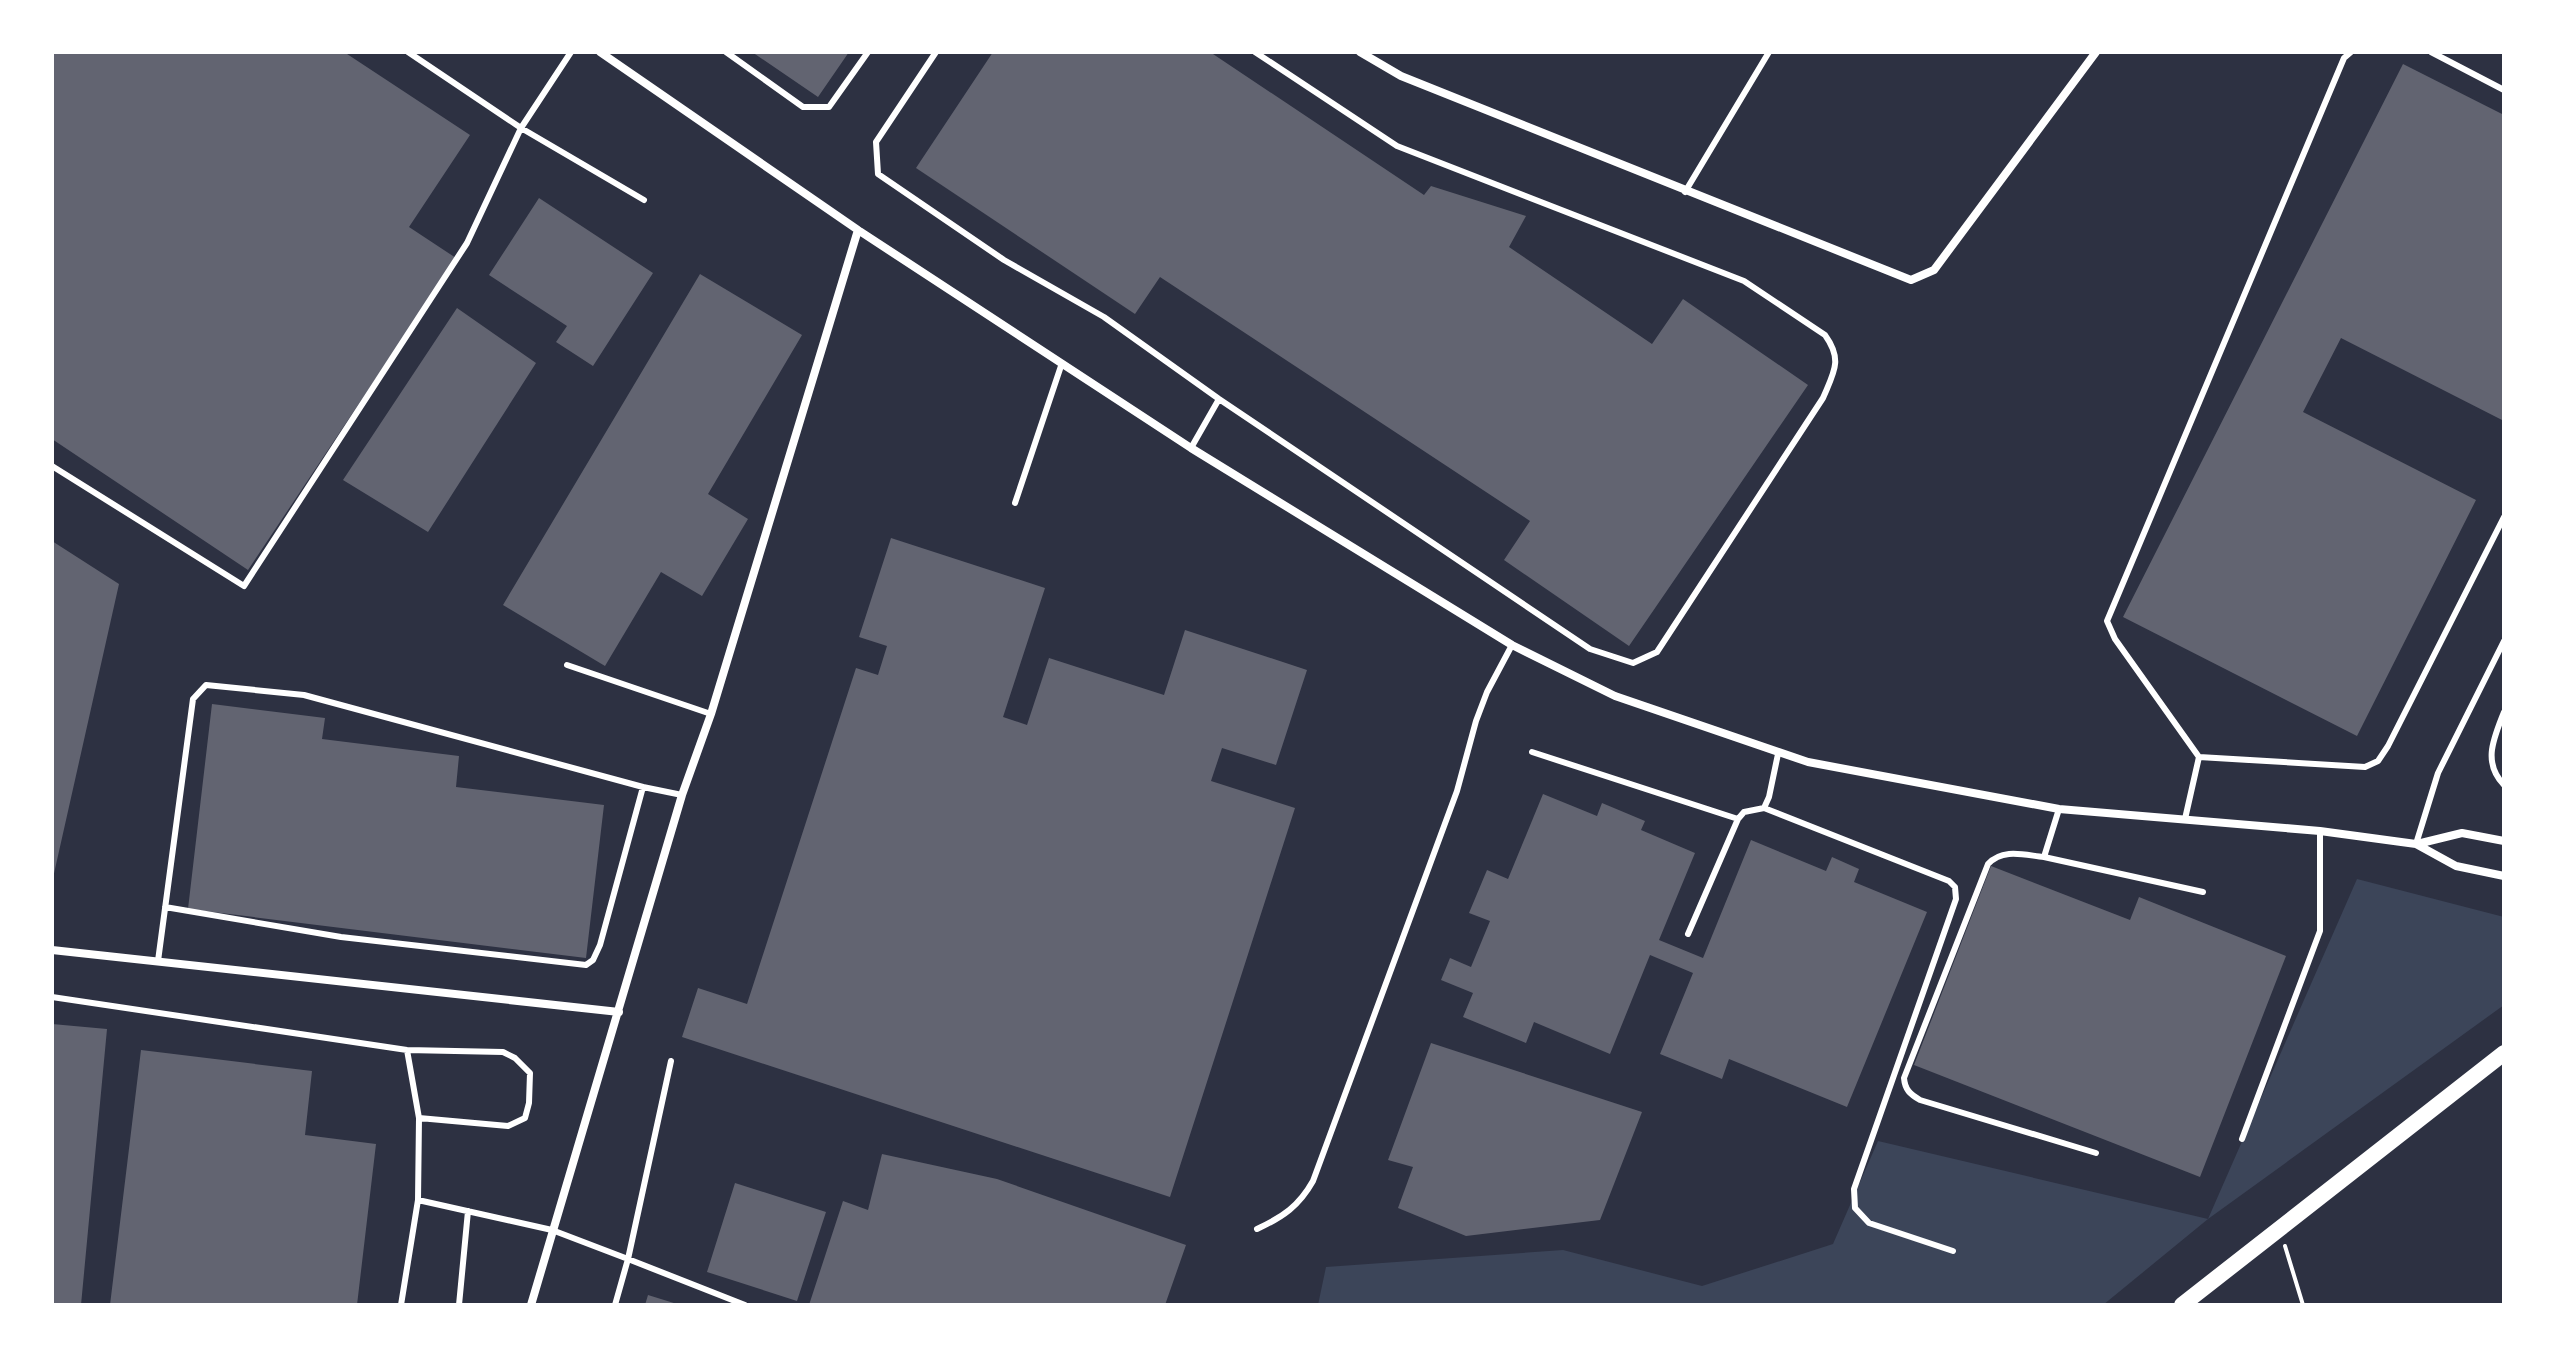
<svg xmlns="http://www.w3.org/2000/svg" width="2556" height="1357" viewBox="0 0 2556 1357" font-family="'Asap Condensed',sans-serif">
<style>
.green{fill:#3c4559}
.building{fill:#626471}
.lines{fill:none;stroke-linecap:round;stroke-linejoin:round}
.path{stroke:#fff;stroke-width:4}
.service{stroke:#fff;stroke-width:6}
.minor{stroke:#fff;stroke-width:8}
.secondary{stroke:#fff;stroke-width:16}
</style>
<rect width="100%" height="100%" fill="#2d3142"/>
<path class="green" d="M 2357,879 L 2504,917 L 2504,1005 L 2208,1219 L 2103,1305 L 1318,1305 L 1326,1267 L 1563,1250 L 1702,1286 L 1833,1244 L 1878,1141 L 2208,1219 Z"/>
<path class="building" d="M 52,52 L 344,52 L 470,135 L 409,227 L 456,258 L 248,570 L 52,439 Z
M 752,52 L 849,52 L 818,97 Z
M 993,52 L 1210,52 L 1424,195 L 1431,186 L 1526,216 L 1509,247 L 1652,344 L 1683,299 L 1808,385 L 1629,646 L 1504,560 L 1530,521 L 1160,277 L 1135,314 L 916,168 Z
M 2403,64 L 2504,115 L 2504,421 L 2341,338 L 2303,412 L 2476,500 L 2357,736 L 2123,617 Z
M 539,198 L 653,273 L 593,366 L 556,342 L 567,326 L 489,275 Z
M 700,274 L 802,335 L 708,494 L 748,519 L 702,596 L 661,572 L 605,666 L 503,605 Z
M 457,308 L 536,363 L 428,532 L 343,480 Z
M 891,538 L 1045,588 L 1003,717 L 1027,725 L 1049,658 L 1164,695 L 1185,630 L 1307,670 L 1276,765 L 1222,748 L 1211,781 L 1295,808 L 1170,1197 L 682,1037 L 698,988 L 747,1004 L 856,668 L 878,675 L 887,646 L 859,637 Z
M 52,541 L 119,584 L 53,878 L 52,878 Z
M 212,704 L 325,718 L 322,739 L 459,756 L 456,787 L 604,805 L 586,958 L 188,909 Z
M 1543,794 L 1597,816 L 1602,803 L 1645,821 L 1641,830 L 1695,853 L 1659,940 L 1703,958 L 1751,840 L 1826,871 L 1832,857 L 1859,869 L 1854,882 L 1927,912 L 1847,1107 L 1729,1059 L 1722,1079 L 1660,1054 L 1693,973 L 1650,955 L 1610,1054 L 1534,1022 L 1526,1043 L 1463,1017 L 1473,993 L 1441,980 L 1450,958 L 1471,967 L 1490,921 L 1469,913 L 1487,870 L 1508,879 Z
M 1991,866 L 2130,920 L 2139,897 L 2286,956 L 2200,1177 L 1914,1065 Z
M 52,1024 L 107,1029 L 81,1305 L 52,1305 Z
M 1431,1043 L 1642,1112 L 1600,1220 L 1466,1236 L 1398,1208 L 1413,1167 L 1388,1160 Z
M 141,1050 L 312,1071 L 305,1135 L 376,1144 L 357,1305 L 110,1305 Z
M 882,1154 L 997,1179 L 1186,1245 L 1165,1305 L 809,1305 L 843,1201 L 868,1210 Z
M 735,1183 L 826,1212 L 797,1301 L 707,1272 Z
M 648,1295 L 677,1304 L 676,1305 L 645,1305 Z"/>
<g class="lines">
<path class="path" d="M 2285,1246 L 2303,1305"/>
<path class="service" d="M 408,52 L 521,128 L 644,200
M 726,52 L 803,107 L 829,107 L 868,52
M 936,52 L 876,142 L 878,174 L 1004,260 L 1104,317 L 1219,399 L 1590,649 L 1633,663 L 1657,652 L 1823,398 C 1834,372 1843,360 1825,335 L 1744,281 L 1397,146 L 1255,52
M 2431,52 L 2504,90
M 1685,192 L 1769,52
M 1191,448 L 1219,399
M 52,466 L 244,586 L 467,243 L 521,128 L 571,52
M 1015,503 L 1062,363
M 567,665 L 711,714
M 2504,712 C 2494,738 2482,762 2504,785
M 1532,752 L 1738,819
M 2199,757 L 2365,767 L 2378,761 L 2388,746 L 2504,517
M 1764,808 L 1949,881 L 1955,887 L 1956,899 L 1854,1189 L 1855,1208 L 1869,1223 L 1953,1251
M 2059,809 L 2044,857 L 2203,892
M 2185,819 L 2199,757 L 2115,639 L 2107,621 L 2344,58 L 2351,52
M 2416,844 L 2438,773 L 2504,641
M 2044,857 C 2024,855 2003,848 1988,864 L 1904,1078 C 1905,1090 1910,1094 1920,1100 L 2096,1153
M 165,907 L 341,937 L 586,965 L 593,960 L 600,945 L 643,787
M 1688,934 L 1738,819 L 1744,812 L 1764,808 L 1769,797 L 1778,754
M 158,961 L 193,699 L 206,685 L 304,695 L 643,787 L 682,795
M 52,997 L 407,1050 L 503,1052 L 515,1058 L 530,1073 L 529,1103 L 525,1118 L 508,1126 L 419,1118
M 2242,1139 L 2320,931 L 2320,831
M 418,1200 L 552,1230 L 628,1259 L 671,1061
M 1257,1229 C 1283,1217 1299,1206 1313,1181 L 1457,791 L 1476,721 L 1487,692 L 1512,645
M 401,1305 L 418,1200 L 419,1118 L 407,1050
M 459,1305 L 468,1211
M 615,1305 L 628,1259 L 745,1305"/>
<path class="minor" d="M 600,52 L 858,230 L 1191,448 L 1512,645 L 1615,696 L 1808,762 L 2059,809 L 2320,831 L 2416,844 L 2456,866 L 2504,876
M 1360,52 L 1401,76 L 1911,280 L 1934,270 L 2096,52
M 2417,844 L 2462,833 L 2504,841
M 52,950 L 619,1012
M 531,1305 L 682,795 L 711,714 L 858,230"/>
<path class="secondary" d="M 2182,1305 L 2504,1053"/>
</g>
<rect width="2556" height="1357" fill="none" stroke="#ffffff" stroke-width="108"/>
</svg>
